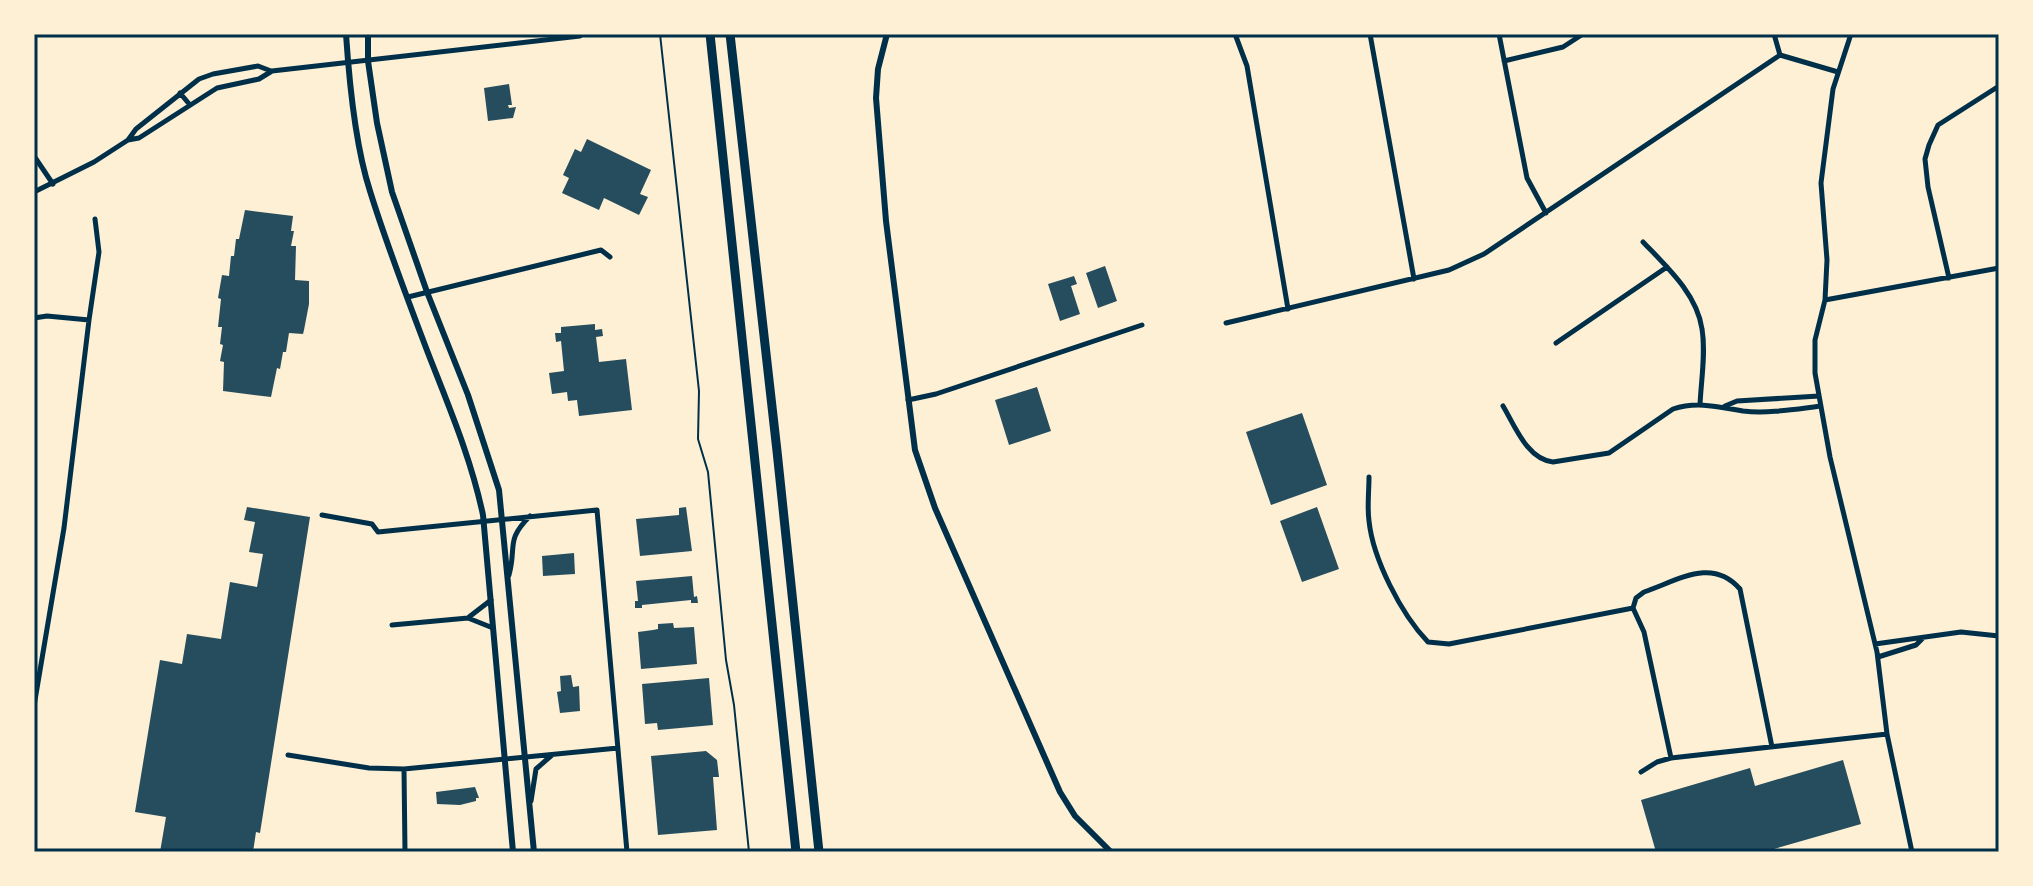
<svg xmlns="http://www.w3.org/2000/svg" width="2033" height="886" viewBox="0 0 2033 886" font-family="'Work Sans',sans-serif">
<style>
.building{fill:#264d5e}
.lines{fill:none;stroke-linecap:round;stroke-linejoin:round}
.path{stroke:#003049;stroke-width:2}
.minor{stroke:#003049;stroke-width:5}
.tertiary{stroke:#003049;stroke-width:6}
.motorway{stroke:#003049;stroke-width:9}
.neatline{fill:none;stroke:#003049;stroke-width:3}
</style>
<rect width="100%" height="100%" fill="#fdf0d5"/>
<path class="building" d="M 509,84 L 512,105 L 508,105 L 509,108 L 516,107 L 513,118 L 488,121 L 484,88 Z
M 587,139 L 651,170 L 640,194 L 648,197 L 639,215 L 604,198 L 599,210 L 562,193 L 569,178 L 563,175 L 575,149 L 581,152 Z
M 245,210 L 293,216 L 291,231 L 294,231 L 291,246 L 296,246 L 295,280 L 309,281 L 309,304 L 304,330 L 303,334 L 289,333 L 286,352 L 283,352 L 280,369 L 277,368 L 271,397 L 223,391 L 224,362 L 220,361 L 223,345 L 220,344 L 222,327 L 218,327 L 221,299 L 218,298 L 222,275 L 229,276 L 231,256 L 234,256 L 236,239 L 239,239 Z
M 1105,266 L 1117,301 L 1098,308 L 1086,273 Z
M 1074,276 L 1077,284 L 1071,286 L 1080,314 L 1060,321 L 1048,284 Z
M 595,324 L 595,330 L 602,329 L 603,336 L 596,337 L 599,362 L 626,359 L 632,410 L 579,416 L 577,400 L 568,401 L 567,392 L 552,394 L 549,373 L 564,371 L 561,341 L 556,342 L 555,333 L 561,333 L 561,327 Z
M 1037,387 L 1051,431 L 1009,445 L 995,400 Z
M 1302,413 L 1327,485 L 1271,505 L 1246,432 Z
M 247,507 L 310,517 L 260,833 L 256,832 L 253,852 L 160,852 L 166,817 L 135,812 L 160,660 L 182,664 L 187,634 L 221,639 L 230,582 L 257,587 L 263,554 L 249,552 L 255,522 L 244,520 Z
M 686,507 L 692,551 L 640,556 L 636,519 L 679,515 L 679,508 Z
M 1317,507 L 1339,569 L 1302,582 L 1280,521 Z
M 574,553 L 575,574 L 543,576 L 542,556 Z
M 692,576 L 694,597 L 697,596 L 698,603 L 691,603 L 691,600 L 642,605 L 642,608 L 635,608 L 635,601 L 638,601 L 636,581 Z
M 673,623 L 674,628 L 694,627 L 697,664 L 641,669 L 638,632 L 653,630 L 658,629 L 658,624 Z
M 571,675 L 573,687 L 579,686 L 580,711 L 560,713 L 557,692 L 561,691 L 560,676 Z
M 709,678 L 713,725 L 658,730 L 657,723 L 645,724 L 642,684 Z
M 706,751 L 717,760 L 719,777 L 713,777 L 717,830 L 658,835 L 651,756 Z
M 1843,760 L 1861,824 L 1774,849 L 1775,852 L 1656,852 L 1641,800 L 1750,768 L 1755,786 Z
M 475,787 L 479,798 L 476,798 L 476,801 L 460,805 L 437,804 L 436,792 Z"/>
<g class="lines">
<path class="path" d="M 660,34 L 699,391 L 698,439 L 708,472 L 726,660 L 734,705 L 749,852"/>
<path class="minor" d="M 1235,34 L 1247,66 L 1288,309
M 1370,34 L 1414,279
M 1499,34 L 1527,178 L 1546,213
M 1774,34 L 1780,55
M 1851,34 L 1833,89 L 1821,183 L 1827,260 L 1825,300 L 1815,340 L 1815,373 L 1830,457 L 1877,652 L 1887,734 L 1912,852
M 1504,61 L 1563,47 L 1583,34
M 180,93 L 190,105
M 128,140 L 139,138 L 217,88 L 259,79 L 272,71 L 580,36
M 34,156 L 53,184
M 34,192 L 94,162 L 128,140 L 136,129 L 199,79 L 213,74 L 258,66 L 271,71
M 1643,242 C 1667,267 1697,294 1702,329 C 1706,353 1701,381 1700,405
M 1949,278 L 1928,187 L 1925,159 L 1929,145 L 1938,125 L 1999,86
M 408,297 L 601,250 L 610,257
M 1825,300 L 1999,268
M 34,318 L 47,316 L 89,320
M 1226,323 L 1449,270 L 1484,254 L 1780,55 L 1838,72
M 1556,343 L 1667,267
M 908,400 L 936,394 L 1142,325
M 1503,406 C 1515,426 1527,459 1553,462 L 1609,453 L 1673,409 C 1697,401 1719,407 1743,411 C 1768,414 1796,409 1821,406
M 1725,406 L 1737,401 L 1819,396
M 1369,477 C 1369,491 1367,507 1369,521 C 1373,559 1401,614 1428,642 L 1449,644 L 1633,608 L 1636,598 L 1644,592 C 1679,580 1712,557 1740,589 L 1772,747
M 322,515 L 372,524 L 378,532 L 597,510 L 627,852
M 509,575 C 517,546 505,541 530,516
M 1633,608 L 1644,632 L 1671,758
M 469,617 L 491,600
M 392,625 L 468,618 L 493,628
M 1875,644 L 1961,632 L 1999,636
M 1878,657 L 1916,645 L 1922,639
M 34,706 L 64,528 L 89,320 L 99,252 L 95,219
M 288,755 L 369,768 L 404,769 L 618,748
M 404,769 L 405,852
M 1641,772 L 1657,762 L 1671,758 L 1887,734
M 531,801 L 536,769 L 552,755"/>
<path class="tertiary" d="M 346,34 C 349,79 356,148 370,191 C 387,246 408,300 428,353 C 449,407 471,458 483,515 L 513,852
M 368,34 L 368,61 L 377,123 L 392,192 L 427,292 L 468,395 L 499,490 L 534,852
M 887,34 L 878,69 L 876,98 L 886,221 L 915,450 L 935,508 L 1060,792 L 1075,816 L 1111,852"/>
<path class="motorway" d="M 710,34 L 796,852
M 730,34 L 777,451 L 819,852"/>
</g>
<rect width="2033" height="886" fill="none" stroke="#fdf0d5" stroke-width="72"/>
<rect x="36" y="36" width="1961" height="814" class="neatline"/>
</svg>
